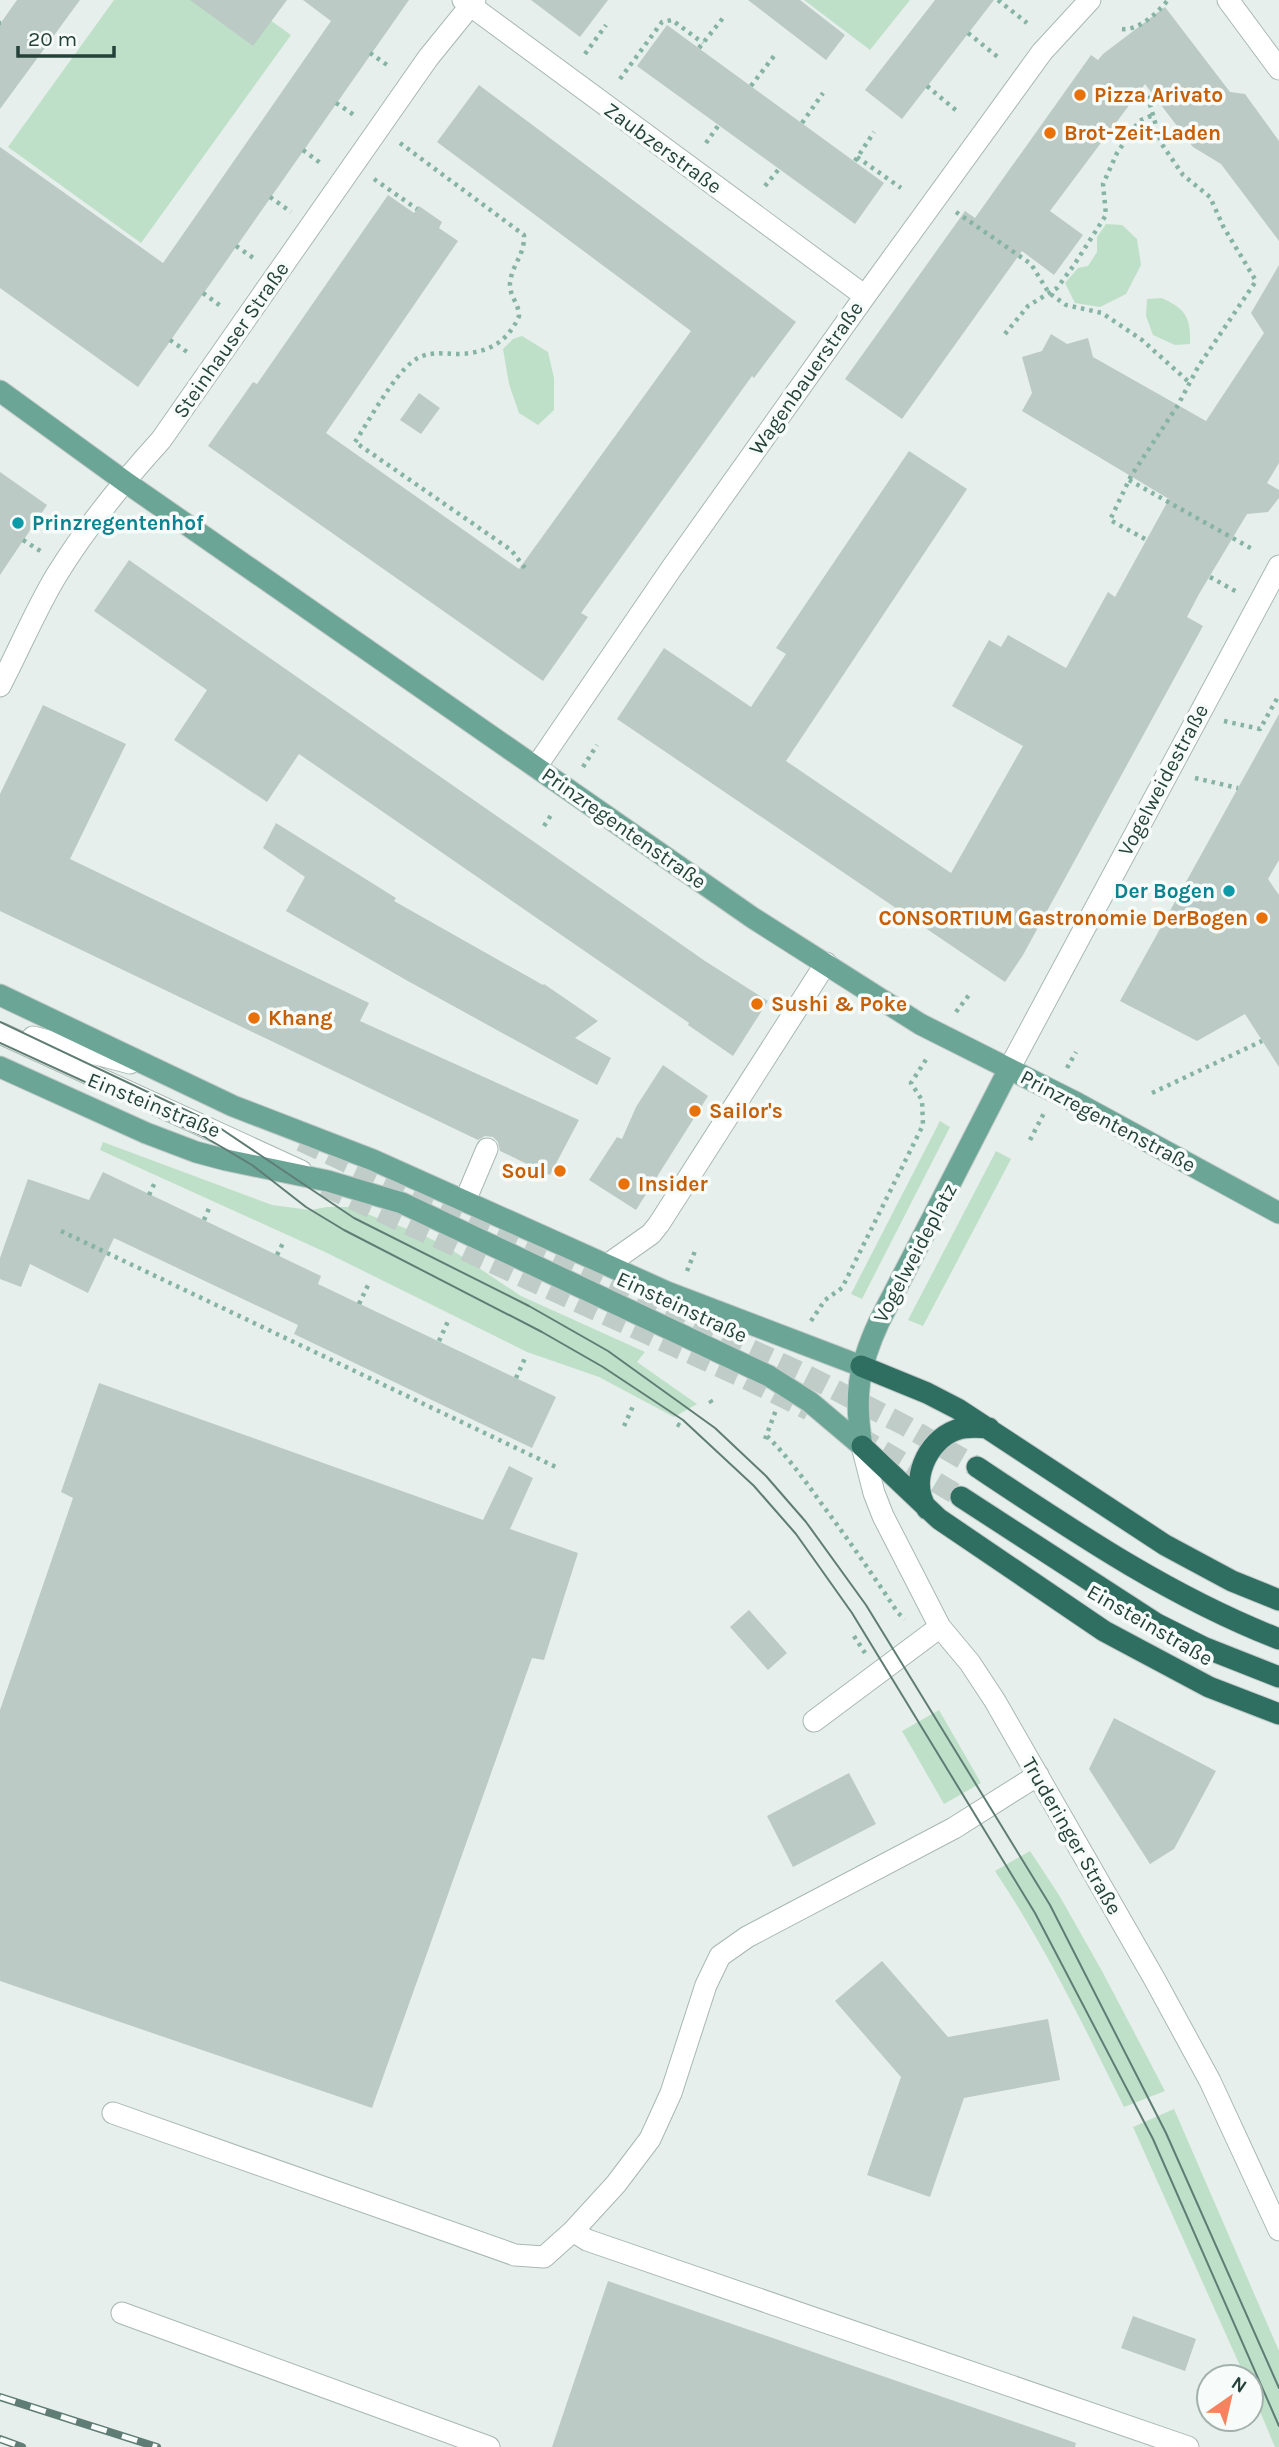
<svg xmlns="http://www.w3.org/2000/svg" width="1279" height="2447" viewBox="0 0 1279 2447" font-family="Karla,sans-serif">
<style>
.green{fill:#bfe0c8}
.building{fill:#bbcac4}
.lines{fill:none;stroke-linecap:round;stroke-linejoin:round}
.highway-tunnel{stroke:#bfccc8;stroke-width:21;stroke-dasharray:21 10;stroke-linecap:butt}
.minor-casing{stroke:#a8b8b2;stroke-width:23}
.major-casing{stroke:#c2cac8;stroke-width:23}
.highway-casing{stroke:#c2cac8;stroke-width:23}
.path{stroke:#86b3a5;stroke-width:4.5;stroke-dasharray:3.5 5;stroke-linecap:butt}
.minor{stroke:#fff;stroke-width:21}
.major{stroke:#6aa596;stroke-width:21}
.highway{stroke:#2f6f62;stroke-width:21}
.tram{stroke:#5f7d75;stroke-width:2}
.rail-casing{stroke:#5f7d75;stroke-width:8}
.rail{stroke:#f7fbf9;stroke-width:5;stroke-dasharray:16;stroke-linecap:butt}
.food-dot{fill:#e8710a;stroke:#f7fbf9;stroke-width:2.5}
.culture-dot{fill:#0f9aa8;stroke:#f7fbf9;stroke-width:2.5}
.labels{text-anchor:middle;dominant-baseline:central;stroke-width:7;stroke-linejoin:round;paint-order:stroke}
.food-label{font-size:21px;font-weight:bold;fill:#c56008;stroke:#f7fbf9;text-anchor:start}
.street-label{font-size:21px;fill:#24423a;stroke:#f7fbf9}
.culture-label{font-size:21px;font-weight:bold;fill:#0d838f;stroke:#f7fbf9;text-anchor:start}
</style>
<rect width="100%" height="100%" fill="#e6efeb"/>
<path class="green" d="M 114,0 L 242,0 L 291,35 L 141,243 L 8,147 Z
M 804,0 L 910,0 L 870,50 Z
M 1106,224 L 1122,225 L 1137,239 L 1141,265 L 1126,294 L 1100,307 L 1075,303 L 1065,283 L 1078,268 L 1088,266 L 1097,252 L 1097,237 Z
M 1162,298 C 1186,309 1191,318 1190,344 L 1175,345 L 1153,335 L 1146,316 L 1147,299 Z
M 522,336 L 548,352 L 554,378 L 554,410 L 538,425 L 519,413 L 509,384 L 503,349 L 513,339 Z
M 940,1121 L 950,1127 L 862,1299 L 851,1294 Z
M 103,1142 L 272,1205 L 310,1210 L 327,1207 L 348,1207 L 421,1234 L 449,1248 L 521,1296 L 645,1352 L 637,1362 L 697,1404 L 674,1417 L 599,1377 L 527,1352 L 325,1252 L 100,1150 Z
M 996,1151 L 1011,1159 L 923,1326 L 908,1320 Z
M 939,1710 L 981,1783 L 944,1804 L 902,1731 Z
M 1030,1851 L 1059,1895 L 1102,1971 L 1165,2091 L 1124,2107 C 1084,2026 1045,1946 995,1871 Z
M 1174,2109 L 1279,2351 L 1279,2447 L 1275,2447 L 1251,2390 L 1251,2377 L 1245,2377 L 1133,2127 Z"/>
<path class="building" d="M 17,0 L 80,0 L 0,109 L 0,24 Z
M 190,0 L 287,0 L 253,46 Z
M 303,0 L 409,0 L 138,387 L 0,288 L 0,147 L 163,263 L 331,21 Z
M 531,0 L 608,0 L 580,37 Z
M 748,0 L 800,0 L 845,35 L 826,60 Z
M 935,0 L 994,0 L 902,119 L 865,90 Z
M 1165,7 L 1230,92 L 1245,94 L 1279,141 L 1279,241 L 1221,164 L 1193,147 L 1145,84 L 1050,211 L 1083,235 L 1054,275 L 1022,251 L 902,419 L 845,379 L 965,211 L 975,218 L 1091,55 L 1098,60 L 1103,54 Z
M 667,25 L 884,183 L 855,224 L 637,66 Z
M 479,85 L 796,322 L 754,378 L 752,376 L 581,613 L 588,617 L 543,681 L 208,446 L 253,382 L 257,384 L 388,195 L 414,213 L 419,206 L 442,222 L 439,228 L 458,241 L 326,433 L 519,569 L 691,331 L 437,142 Z
M 1279,265 L 1279,463 L 1267,483 L 1279,490 L 1279,498 L 1268,512 L 1247,514 L 1199,594 L 1187,617 L 1203,626 L 1023,955 L 1005,982 L 617,719 L 664,648 L 751,707 L 786,654 L 776,648 L 909,451 L 967,489 L 786,761 L 951,873 L 1023,746 L 952,706 L 989,640 L 1001,647 L 1008,635 L 1066,668 L 1108,592 L 1115,597 L 1169,499 L 1022,411 L 1032,393 L 1022,357 L 1042,351 L 1051,334 L 1067,344 L 1088,338 L 1093,357 L 1206,421 L 1264,333 L 1251,313 Z
M 419,393 L 440,408 L 421,434 L 400,420 Z
M 0,472 L 47,505 L 0,575 Z
M 129,560 L 705,961 L 768,1001 L 733,1056 L 688,1025 L 689,1023 L 299,754 L 267,802 L 174,740 L 207,690 L 94,611 Z
M 43,705 L 126,744 L 70,859 L 369,1003 L 360,1021 L 579,1120 L 550,1175 L 500,1151 L 498,1142 L 493,1137 L 485,1136 L 478,1140 L 0,911 L 0,794 Z
M 1279,714 L 1279,860 L 1268,879 L 1279,895 L 1279,1067 L 1245,1014 L 1197,1041 L 1120,1001 Z
M 276,823 L 396,898 L 394,901 L 543,985 L 544,984 L 598,1021 L 575,1038 L 611,1058 L 597,1085 L 406,980 L 286,911 L 305,877 L 263,848 Z
M 663,1065 L 708,1096 L 636,1210 L 589,1180 L 617,1137 L 622,1139 L 636,1107 Z
M 103,1172 L 321,1276 L 318,1284 L 556,1397 L 532,1448 L 294,1334 L 298,1325 L 114,1238 L 88,1293 L 30,1264 L 21,1287 L 0,1279 L 0,1258 L 28,1179 L 89,1200 Z
M 99,1383 L 483,1520 L 509,1466 L 533,1478 L 510,1529 L 578,1553 L 544,1660 L 532,1658 L 372,2108 L 0,1981 L 0,1710 L 73,1498 L 61,1492 Z
M 749,1610 L 787,1653 L 768,1670 L 730,1627 Z
M 1114,1718 L 1216,1771 L 1174,1849 L 1150,1864 L 1089,1769 Z
M 849,1773 L 876,1824 L 793,1867 L 767,1816 Z
M 882,1961 L 948,2037 L 1048,2019 L 1060,2080 L 964,2098 L 930,2197 L 867,2175 L 901,2077 L 835,2001 Z
M 608,2281 L 1076,2443 L 1075,2447 L 552,2447 Z
M 1133,2316 L 1196,2339 L 1185,2371 L 1121,2348 Z"/>
<g class="lines">
<path class="highway-tunnel" d="M 301,1141 L 804,1374 L 904,1425 L 977,1467
M 324,1186 L 742,1377 L 809,1410
M 856,1435 L 961,1497"/>
<g class="minor-casing">
<path id="minor" d="M 463,0 L 865,296
M 1228,0 L 1279,69
M 0,686 C 19,650 35,611 56,576 C 86,527 122,483 161,440 L 428,58 L 475,0
M 536,767 L 671,569 L 865,296 L 1042,52 L 1090,0
M 0,1033 L 301,1171
M 33,1037 L 130,1063
M 1009,1069 L 1279,566
M 465,1201 L 487,1149
M 607,1265 L 651,1234 L 659,1224 L 826,963
M 862,1446 L 874,1493 L 883,1516 L 940,1627 L 970,1663 L 995,1701 L 1155,1980 L 1210,2081 L 1279,2230
M 814,1721 L 940,1627
M 113,2113 L 515,2255 L 544,2257 L 573,2231 L 616,2184 L 650,2139 L 671,2093 L 706,1985 L 720,1956 L 747,1937 L 954,1828 L 1038,1775
M 573,2231 L 587,2240 L 1188,2447
M 122,2313 L 489,2447"/>
</g>
<g class="major-casing">
<path id="major" d="M 0,391 L 124,481 L 753,918 L 920,1024 L 1077,1103 L 1279,1213
M 0,995 L 233,1106 L 373,1160 L 667,1292 L 861,1366
M 0,1067 L 146,1133 L 196,1152 L 226,1160 L 328,1181 L 402,1203 L 769,1376 L 810,1402 L 862,1446
M 862,1446 C 854,1397 858,1367 879,1322 L 1009,1069"/>
</g>
<g class="highway-casing">
<path id="highway" d="M 861,1366 L 927,1393 L 958,1409 L 1165,1545 L 1232,1581 L 1279,1600
M 862,1446 L 939,1519 L 1104,1631 L 1209,1687 L 1279,1714
M 977,1467 C 1075,1532 1169,1596 1279,1639
M 961,1497 L 1157,1624 L 1203,1647 L 1279,1677
M 927,1509 C 909,1482 926,1441 956,1430 C 966,1426 978,1427 989,1428"/>
</g>
<path class="path" d="M 998,0 L 1027,23
M 0,23 L 1,23
M 1122,29 C 1139,31 1158,12 1168,0
M 968,33 L 999,58
M 699,48 L 723,18
M 370,53 L 390,67
M 585,54 L 606,25
M 620,79 L 662,22 L 672,20 L 703,43
M 751,86 L 774,56
M 927,86 L 958,112
M 336,103 L 357,117
M 802,123 L 823,93
M 400,143 L 524,235 C 525,255 512,264 510,283 C 509,296 519,303 519,316 C 508,342 488,353 459,354 C 442,354 427,350 412,362 C 392,378 370,419 355,442 L 511,550 L 525,568
M 706,143 L 718,126
M 303,150 L 323,165
M 857,157 L 901,188
M 855,161 L 874,132
M 374,179 L 417,209
M 765,186 L 779,169
M 270,197 L 291,212
M 956,212 L 1031,264 L 1049,293 L 1066,305 L 1102,313 L 1142,340 L 1190,383
M 236,246 L 255,259
M 203,293 L 222,307
M 1005,334 L 1028,306 L 1057,288 L 1074,265 L 1106,215 L 1103,184 L 1117,153 L 1139,121 L 1153,115
M 170,340 L 190,354
M 1129,480 L 1254,550
M 1145,539 L 1110,520 L 1131,476 L 1178,405 L 1198,367 L 1256,281 L 1223,226 L 1210,197 L 1183,175 L 1161,143 L 1147,94
M 23,540 L 42,552
M 1210,577 L 1237,592
M 1224,721 L 1260,729 L 1279,695
M 583,767 L 597,745
M 1195,778 L 1238,788
M 544,826 L 553,812
M 956,1012 L 969,995
M 1067,1068 L 1076,1052
M 1152,1093 L 1262,1041
M 1030,1140 L 1044,1113
M 149,1195 L 156,1180
M 204,1220 L 210,1206
M 61,1231 L 558,1468
M 277,1255 L 284,1241
M 687,1271 L 695,1251
M 359,1304 L 370,1281
M 811,1321 L 825,1300 L 842,1288 L 923,1125 L 922,1100 L 911,1083 L 927,1058
M 439,1341 L 449,1319
M 516,1378 L 526,1356
M 710,1400 L 713,1405
M 677,1424 L 682,1427
M 624,1426 L 634,1404
M 767,1436 C 787,1456 804,1479 821,1503 C 848,1539 873,1575 898,1613 L 905,1619
M 765,1439 L 776,1410
M 854,1636 L 865,1653"/>
<use href="#minor" class="minor"/>
<use href="#major" class="major"/>
<use href="#highway" class="highway"/>
<path class="tram" d="M 0,1022 L 211,1122 L 354,1218 L 529,1306 L 608,1351 L 715,1428 L 766,1476 L 806,1522 L 866,1605 L 1050,1905 L 1166,2133 L 1279,2388
M 0,1043 L 203,1136 L 252,1165 L 306,1207 L 344,1230 L 542,1332 L 603,1367 L 683,1420 L 754,1486 L 796,1534 L 852,1613 L 1035,1913 L 1153,2139 L 1279,2426"/>
<g class="rail-casing">
<path id="rail" d="M 0,2397 L 157,2447
M 0,2439 L 22,2447"/>
</g>
<use href="#rail" class="rail"/>
</g>
<g class="food-dot">
<circle cx="1080" cy="95" r="7"/>
<circle cx="1050" cy="133" r="7"/>
<circle cx="1262" cy="918" r="7"/>
<circle cx="757" cy="1004" r="7"/>
<circle cx="254" cy="1018" r="7"/>
<circle cx="695" cy="1111" r="7"/>
<circle cx="560" cy="1171" r="7"/>
<circle cx="624" cy="1184" r="7"/>
</g>
<g class="culture-dot">
<circle cx="18" cy="523" r="7"/>
<circle cx="1229" cy="891" r="7"/>
</g>
<g class="labels">
<g class="food-label">
<text x="1094" y="95">Pizza Arivato</text>
<text x="1064" y="133">Brot-Zeit-Laden</text>
<text x="1248" y="918" text-anchor="end">CONSORTIUM Gastronomie DerBogen</text>
<text x="771" y="1004">Sushi &amp; Poke</text>
<text x="268" y="1018">Khang</text>
<text x="709" y="1111">Sailor's</text>
<text x="546" y="1171" text-anchor="end">Soul</text>
<text x="638" y="1184">Insider</text>
</g>
<g class="street-label">
<text transform="translate(663 148) rotate(36)">Zaubzerstraße</text>
<text transform="translate(231 340) rotate(-55)">Steinhauser Straße</text>
<text transform="translate(806 378) rotate(-55)">Wagenbauerstraße</text>
<text transform="translate(1163 780) rotate(-62)">Vogelweidestraße</text>
<text transform="translate(624 828) rotate(35)">Prinzregentenstraße</text>
<text transform="translate(154 1105) rotate(22)">Einsteinstraße</text>
<text transform="translate(1108 1121) rotate(28)">Prinzregentenstraße</text>
<text transform="translate(915 1253) rotate(-62)">Vogelweideplatz</text>
<text transform="translate(682 1307) rotate(25)">Einsteinstraße</text>
<text transform="translate(1150 1625) rotate(30)">Einsteinstraße</text>
<text transform="translate(1072 1836) rotate(60)">Truderinger Straße</text>
</g>
<g class="culture-label">
<text x="32" y="523">Prinzregentenhof</text>
<text x="1215" y="891" text-anchor="end">Der Bogen</text>
</g>
</g>
<g transform="translate(1230 2398) rotate(34)"><circle r="33" fill="#f7fbf9" stroke="#a3b1ad" stroke-width="2"/>
<path d="M0-5L12 26L0 18L-12 26Z" fill="#f4845f"/>
<text y="-10" font-size="19" font-weight="bold" text-anchor="middle" fill="#24423a">N</text>
</g>
<path d="M18 46v10h96v-10" fill="none" stroke="#24423a" stroke-width="3.5"/>
<text x="28" y="46" font-size="21" fill="#24423a" stroke="#f7fbf9" stroke-width="5" paint-order="stroke">20 m</text>
</svg>
